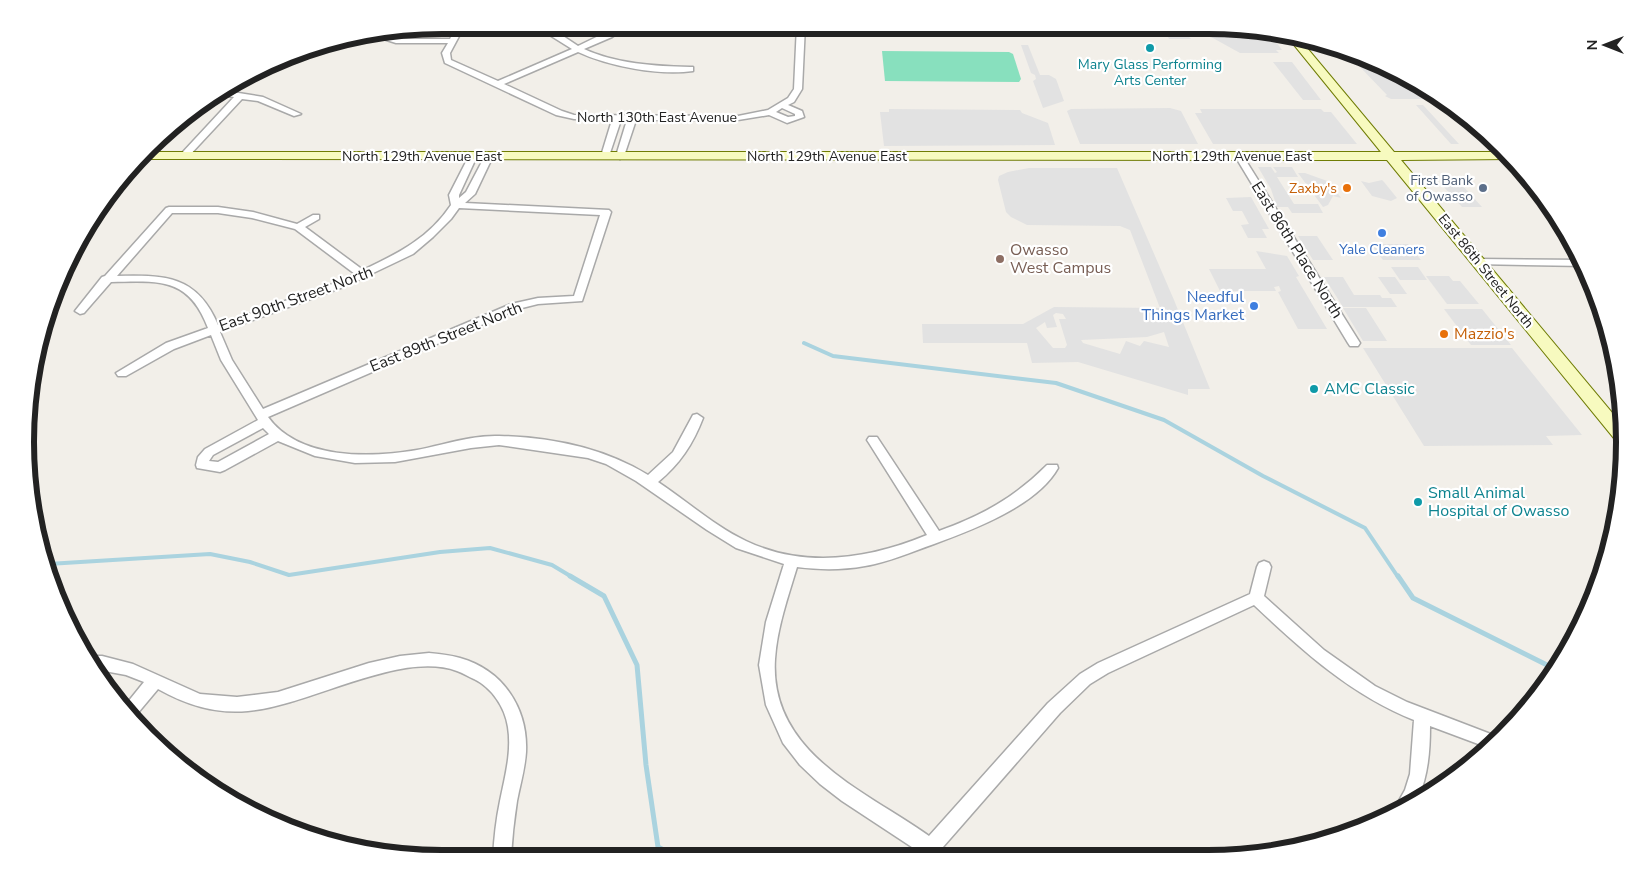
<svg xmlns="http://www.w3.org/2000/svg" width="1650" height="884" viewBox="0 0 1650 884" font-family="'Nunito Sans',sans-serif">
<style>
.pitch{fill:#88e0be}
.parking{fill:#e2e2e2;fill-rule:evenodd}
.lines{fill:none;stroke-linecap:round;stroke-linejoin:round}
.stream-far1{stroke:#aad3df;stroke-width:4}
.stream{stroke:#aad3df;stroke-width:5}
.minor-casing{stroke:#a9a9a9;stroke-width:3}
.secondary-casing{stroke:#707d05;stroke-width:2}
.minor{fill:#fff;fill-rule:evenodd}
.secondary{fill:#f7fabf;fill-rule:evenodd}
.culture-dot{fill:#0f9aa8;stroke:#fff;stroke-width:2}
.food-dot{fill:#e8710a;stroke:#fff;stroke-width:2}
.service-dot{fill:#5c6f8a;stroke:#fff;stroke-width:2}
.shop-dot{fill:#3f7fe0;stroke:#fff;stroke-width:2}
.education-dot{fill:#8d6e63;stroke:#fff;stroke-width:2}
.labels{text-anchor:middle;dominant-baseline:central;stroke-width:4.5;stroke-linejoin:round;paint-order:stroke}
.far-culture-label{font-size:14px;fill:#0d838f;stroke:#fff}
.far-street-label{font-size:14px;fill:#222;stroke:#fff}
.far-service-label{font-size:14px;fill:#4e5e75;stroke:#fff;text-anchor:end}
.far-food-label{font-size:14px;fill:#c56008;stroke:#fff;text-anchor:end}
.far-shop-label{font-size:14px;fill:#366cbe;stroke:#fff}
.education-label{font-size:16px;fill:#785e54;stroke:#fff;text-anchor:start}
.street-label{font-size:16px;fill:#222;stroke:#fff}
.shop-label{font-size:16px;fill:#366cbe;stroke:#fff;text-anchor:end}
.food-label{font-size:16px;fill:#c56008;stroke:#fff;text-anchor:start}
.culture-label{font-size:16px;fill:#0d838f;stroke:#fff;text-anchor:start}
.rim{fill:none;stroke:#222;stroke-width:6}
</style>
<rect width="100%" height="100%" fill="#f2efe9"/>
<path class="pitch" d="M 882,51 L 1009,52 L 1013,54 L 1021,79 L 1019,82 L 885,81 Z"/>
<path class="parking" d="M 854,25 L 897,26 L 897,34 L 861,35 L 861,33 L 854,33 Z
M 1155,26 L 1179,26 L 1191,39 L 1169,39 L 1164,29 L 1157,29 Z
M 1181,26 L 1235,26 L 1268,31 L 1282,50 L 1276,50 L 1279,53 L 1240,53 L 1202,32 L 1185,32 Z
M 1021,45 L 1028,45 L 1040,75 L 1049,75 L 1056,79 L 1064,101 L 1043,108 L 1033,81 L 1036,79 L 1035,75 L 1031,73 Z
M 1273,62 L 1292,62 L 1321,100 L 1303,100 Z
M 1381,66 L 1416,81 L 1441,99 L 1391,99 L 1385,96 L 1387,95 L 1360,67 Z
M 1416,105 L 1423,105 L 1459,144 L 1451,144 Z
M 1170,108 L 1181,111 L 1198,144 L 1080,144 L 1067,111 L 1071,109 Z
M 889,109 L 1020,110 L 1022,113 L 1048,123 L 1055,145 L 884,146 L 880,112 L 889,112 Z
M 1200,109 L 1321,109 L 1324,112 L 1331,112 L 1357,144 L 1213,144 L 1195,113 L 1202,113 Z
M 1258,167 L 1271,167 L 1275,173 L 1277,172 L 1273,167 L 1292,167 L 1298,177 L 1277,177 L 1294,204 L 1318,204 L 1323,213 L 1292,213 L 1288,207 L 1277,207 L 1271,189 Z
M 1029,168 L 1117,168 L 1174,300 L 1210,389 L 1188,389 L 1188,395 L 1078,362 L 1032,363 L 1027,343 L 923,343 L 922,324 L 1023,324 L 1054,307 L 1160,308 L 1130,230 L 1120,226 L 1027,225 L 1011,217 L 1006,212 L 998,180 L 999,176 L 1008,172 ZM 1056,313 L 1063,314 L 1066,319 L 1059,319 L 1067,345 L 1065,348 L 1053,348 L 1036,328 L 1045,322 L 1047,328 L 1057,327 L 1053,315 ZM 1164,332 L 1169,347 L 1144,341 L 1140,346 L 1126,341 L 1120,354 L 1083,343 L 1081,340 L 1147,337 Z
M 1298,173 L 1305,173 L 1330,182 L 1341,198 L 1333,196 L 1328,205 L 1323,207 Z
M 1382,180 L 1384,182 L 1397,198 L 1391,201 L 1372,196 L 1361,181 L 1369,183 Z
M 1442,185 L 1462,185 L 1482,207 L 1462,207 Z
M 1251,197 L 1269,229 L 1262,229 L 1267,238 L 1248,238 L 1241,225 L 1249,224 L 1242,211 L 1233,211 L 1226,198 Z
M 1298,236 L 1317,236 L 1333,260 L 1313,260 Z
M 1371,244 L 1408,244 L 1421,260 L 1383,260 Z
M 1256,251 L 1287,256 L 1299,276 L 1296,277 L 1327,329 L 1298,329 L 1278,292 L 1281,291 L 1279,286 L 1274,287 L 1276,291 L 1220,291 L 1209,269 L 1266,269 Z
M 1391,267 L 1418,267 L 1427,280 L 1400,280 Z
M 1426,276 L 1449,276 L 1453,281 L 1460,281 L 1479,304 L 1447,304 Z
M 1324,277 L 1343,277 L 1354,295 L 1380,295 L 1382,298 L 1391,298 L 1397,307 L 1343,307 Z
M 1378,277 L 1395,277 L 1407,294 L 1390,294 Z
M 1343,308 L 1366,308 L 1387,341 L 1363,341 Z
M 1444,309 L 1482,309 L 1511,345 L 1471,345 Z
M 1363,348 L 1512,348 L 1582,435 L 1546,436 L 1553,445 L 1424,446 Z"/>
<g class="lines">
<path class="stream-far1" d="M 804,343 L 833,356 L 1056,383 L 1164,420 L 1263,476 L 1365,528 L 1398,577
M 48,564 L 210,554 L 250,562 L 289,575 L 440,552 L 490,548 L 552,565 L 572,577"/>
<path class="stream" d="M 570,576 L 604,596 L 637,665 L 646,765 L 658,847 L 677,857
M 1398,576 L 1413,598 L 1555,669"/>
<g class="minor-casing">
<path id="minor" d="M 457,25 L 465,25 L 450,53 L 451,60 L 498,81 L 572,49 L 548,34 L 548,30 L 554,30 L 578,46 L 621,25 L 629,25 L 612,37 L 584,49 C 617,64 654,66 690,67 L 693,67 L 693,71 C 659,76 608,66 578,52 L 504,84 L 562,111 L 574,115 L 738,116 L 768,110 L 788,98 L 794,89 L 797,25 L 805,25 L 802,89 L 794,102 L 788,105 L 802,111 L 804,117 L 787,123 L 769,115 L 738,120 L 636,120 L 624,156 L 620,159 L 616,156 L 627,120 L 621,120 L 609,156 L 602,158 L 601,156 L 612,120 L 574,119 L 556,115 L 445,63 L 442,53 L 448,43 L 396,43 L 374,36 L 382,35 L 396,39 L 450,39 ZM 782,108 L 795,114 L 795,116 L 788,117 L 776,112 Z
M 664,25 L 703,25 L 705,27 L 701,29 Z
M 226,91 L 263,97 L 301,114 L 294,116 L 258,101 L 242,99 L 187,158 L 181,158 L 181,154 L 234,97 L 219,95 Z
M 473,153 L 477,156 L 459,195 L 459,198 L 466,192 L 486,154 L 493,156 L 475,194 L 465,203 L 609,210 L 611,212 L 582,301 L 538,304 L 518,309 L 268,417 C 299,460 370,458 417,450 C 444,445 471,435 499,436 C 550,437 604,448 648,475 L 673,452 L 693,415 L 697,414 L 703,418 C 693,444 680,464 658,482 C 687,501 714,526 746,541 C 805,569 869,559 927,535 L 869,443 L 867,440 L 869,437 L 877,437 L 939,531 C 983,515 1014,498 1047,465 L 1057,465 L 1058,468 C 1037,506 972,530 934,544 C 911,552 889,562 865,566 C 843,570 820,570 797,567 C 788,597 777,628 775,659 C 769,754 866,791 929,836 L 1048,703 L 1080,674 L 1098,663 L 1250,594 L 1257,567 L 1259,563 L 1264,561 L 1269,563 L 1271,567 L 1264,596 L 1324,650 L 1375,686 L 1407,702 L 1501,738 L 1489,748 L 1430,726 C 1430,752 1428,775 1418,799 L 1398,809 L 1396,806 L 1405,790 L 1410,774 L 1414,720 C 1351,695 1303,651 1254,605 L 1108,673 L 1090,684 L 1060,713 L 943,847 L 947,850 L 950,856 L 927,857 L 842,801 L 820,784 L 800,765 L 783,743 L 766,705 L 759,665 L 766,622 L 784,564 L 736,548 L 707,530 L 636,481 L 606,464 L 588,458 L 499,445 L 471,448 L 395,462 L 355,463 L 315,456 L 278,441 L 225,470 L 220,472 L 197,468 L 196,465 L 198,457 L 205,449 L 258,420 L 221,360 L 211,335 L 174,349 L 126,376 L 118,376 L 116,373 L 166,343 L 208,328 C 189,277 159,281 111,282 L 84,313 L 80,314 L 75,311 L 102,277 L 105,276 L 166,208 L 169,207 L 218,207 L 253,212 L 297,224 L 313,215 L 319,215 L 319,219 L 305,227 L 363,270 C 399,253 429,238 451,205 L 449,195 L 469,156 ZM 459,208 L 600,215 L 574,296 L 538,298 L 511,304 L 263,409 L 232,360 L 220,332 L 346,286 L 413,254 L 433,237 L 451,219 ZM 172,213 L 218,213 L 252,218 L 295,229 L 355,274 L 338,282 L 218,325 C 197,275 165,275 117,276 ZM 263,428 L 269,434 L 218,462 L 209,461 L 213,455 Z
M 1239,153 L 1243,156 L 1360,343 L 1358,346 L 1350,346 L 1348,343 L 1235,156 Z
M 1478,259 L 1583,260 L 1585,266 L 1474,264 L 1474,260 Z
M 429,653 C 439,654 450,655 460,658 C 503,670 528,708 526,752 C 525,769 520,785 517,801 C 514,820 512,839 511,858 L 493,858 C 494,839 496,820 500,801 C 505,776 512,752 508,727 C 505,707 492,688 474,679 C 469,677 463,673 457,671 C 400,650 309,706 248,711 C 214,714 187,705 158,689 L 132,720 L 123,708 L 144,682 L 126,675 L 99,670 L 91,656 L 102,656 L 133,664 L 200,694 L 237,697 L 278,692 L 369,663 L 400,656 Z"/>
</g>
<g class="secondary-casing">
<path id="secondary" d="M 1286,35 L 1297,36 L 1394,152 L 1505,152 L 1512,159 L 1401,160 L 1624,427 L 1623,444 L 1617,442 L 1387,160 L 143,159 L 150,152 L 1381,152 Z"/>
</g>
<use href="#minor" class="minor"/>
<use href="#secondary" class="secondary"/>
</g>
<g class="culture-dot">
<circle cx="1150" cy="48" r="5"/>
<circle cx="1314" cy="389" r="5"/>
<circle cx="1418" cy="502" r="5"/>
</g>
<g class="food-dot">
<circle cx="1347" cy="188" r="5"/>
<circle cx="1444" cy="334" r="5"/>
</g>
<circle class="service-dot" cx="1483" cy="188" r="5"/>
<g class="shop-dot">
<circle cx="1382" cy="233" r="5"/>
<circle cx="1254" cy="306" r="5"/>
</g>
<circle class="education-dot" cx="1000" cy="259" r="5"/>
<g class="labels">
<g class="far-culture-label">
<text x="1150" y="64">Mary Glass Performing<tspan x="1150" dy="16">Arts Center</tspan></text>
</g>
<g class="far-street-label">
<text x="657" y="117">North 130th East Avenue</text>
<text x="422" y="156">North 129th Avenue East</text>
<text x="827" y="156">North 129th Avenue East</text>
<text x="1232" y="156">North 129th Avenue East</text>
<text transform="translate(1486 271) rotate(51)">East 86th Street North</text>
</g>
<g class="far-service-label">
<text x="1473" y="180">First Bank<tspan x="1473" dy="16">of Owasso</tspan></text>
</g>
<g class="far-food-label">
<text x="1337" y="188">Zaxby's</text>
</g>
<g class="far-shop-label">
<text x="1382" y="249">Yale Cleaners</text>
</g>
<g class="education-label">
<text x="1010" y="250">Owasso<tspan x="1010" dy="18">West Campus</tspan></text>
</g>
<g class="street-label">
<text transform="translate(1297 250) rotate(58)">East 86th Place North</text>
<text transform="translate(296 299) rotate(-20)">East 90th Street North</text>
<text transform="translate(446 337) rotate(-22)">East 89th Street North</text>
</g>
<g class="shop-label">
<text x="1244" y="297">Needful<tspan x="1244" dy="18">Things Market</tspan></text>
</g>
<g class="food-label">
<text x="1454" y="334">Mazzio's</text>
</g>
<g class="culture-label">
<text x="1324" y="389">AMC Classic</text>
<text x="1428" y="493">Small Animal<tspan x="1428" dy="18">Hospital of Owasso</tspan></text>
</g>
</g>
<path d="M0 0H1650V884H0ZM442 34H1208A408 408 0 0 1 1616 442V442A408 408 0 0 1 1208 850H442A408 408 0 0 1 34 442V442A408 408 0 0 1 442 34Z" fill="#fff" fill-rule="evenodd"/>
<path class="rim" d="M442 34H1208A408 408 0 0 1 1616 442V442A408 408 0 0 1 1208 850H442A408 408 0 0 1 34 442V442A408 408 0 0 1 442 34Z"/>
<g transform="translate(1605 45) rotate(270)" stroke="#ffffff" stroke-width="4" paint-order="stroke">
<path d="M0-4L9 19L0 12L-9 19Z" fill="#222222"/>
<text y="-8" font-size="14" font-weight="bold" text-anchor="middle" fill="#222222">N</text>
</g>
</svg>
